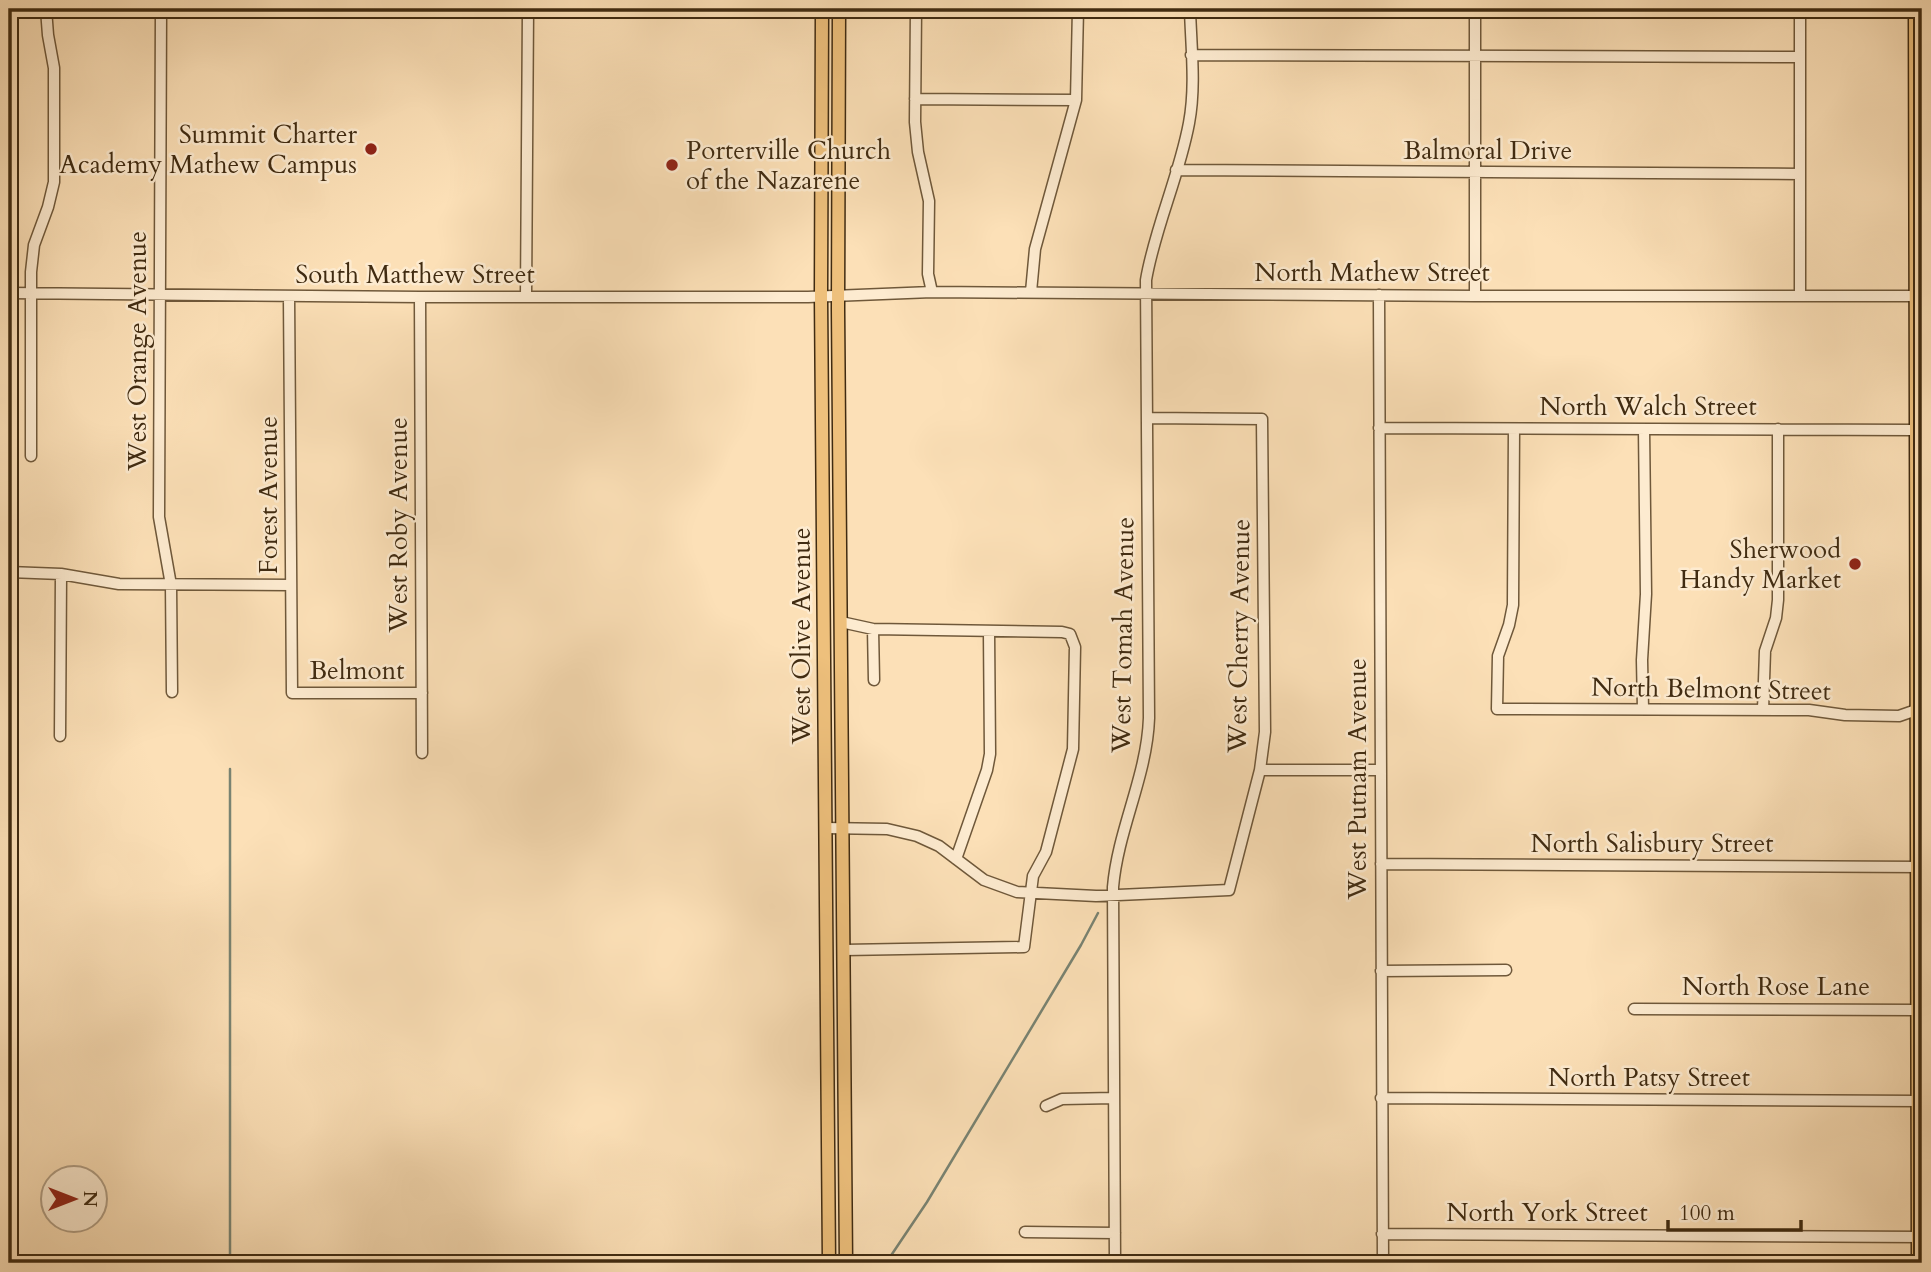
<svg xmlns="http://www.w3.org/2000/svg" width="1931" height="1272" viewBox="0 0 1931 1272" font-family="Cardo,serif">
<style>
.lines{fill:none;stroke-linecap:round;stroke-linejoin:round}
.stream{stroke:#798372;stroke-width:2.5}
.minor-casing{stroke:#6f583a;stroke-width:13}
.major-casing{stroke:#402b11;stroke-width:15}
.minor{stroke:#fdebd0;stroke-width:10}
.major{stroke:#eec07c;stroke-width:12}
.poi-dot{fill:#8f2418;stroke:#fdebd0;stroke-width:2.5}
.labels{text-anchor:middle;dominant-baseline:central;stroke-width:5;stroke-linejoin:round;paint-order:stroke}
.poi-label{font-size:26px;fill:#402b11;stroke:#fdebd0;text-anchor:end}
.street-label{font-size:26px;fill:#402b11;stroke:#fdebd0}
</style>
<rect width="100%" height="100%" fill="#fce0b7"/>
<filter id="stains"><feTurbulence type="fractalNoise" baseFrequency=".00286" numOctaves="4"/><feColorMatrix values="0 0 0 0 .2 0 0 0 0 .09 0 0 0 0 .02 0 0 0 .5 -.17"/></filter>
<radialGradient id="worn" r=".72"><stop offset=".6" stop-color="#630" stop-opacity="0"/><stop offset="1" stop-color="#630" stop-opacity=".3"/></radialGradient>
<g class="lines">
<path class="stream" d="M 230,769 L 230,1263
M 886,1263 L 927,1202 L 1081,945 L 1098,913"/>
<g class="minor-casing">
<path id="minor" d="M 161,9 L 159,517 L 171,585 L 172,692
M 916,9 L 915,122 L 918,152 L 929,201 L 928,274 L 932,292
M 1475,9 L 1475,296
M 1800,9 L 1800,296
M 1191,55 L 1800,57
M 915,99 L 1076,100
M 1176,170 L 1800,174
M 1031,292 L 1035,249 L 1076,100 L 1078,9
M 9,293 L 420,297 L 808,297 L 932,292 L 1475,296 L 1922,296
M 1379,295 L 1383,1263
M 289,296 L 292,693 L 422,693
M 420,297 L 422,753
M 526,297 L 528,9
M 1379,428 L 1916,430
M 1514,429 L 1513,605 L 1509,625 L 1498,656 L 1497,709 L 1809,710 L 1845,715 L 1899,716 L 1922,708
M 31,456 L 31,272 L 34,245 L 48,207 L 54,182 L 54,68 L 48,35 L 46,9
M 9,572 L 61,574 L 119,584 L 291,585
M 841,622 L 873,629 L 1062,632 L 1070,634 L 1075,647 L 1073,749 L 1046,852 L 1033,876 L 1024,947 L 844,950
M 873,629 L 874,680
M 1643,709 L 1642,660 L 1646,594 L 1644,429
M 1763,710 L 1765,651 L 1776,618 L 1778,600 L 1778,429
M 60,736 L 61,574
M 1260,770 L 1380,770
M 825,828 L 887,829 L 917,836 L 939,846 L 984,880 L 1017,892 L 1096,896 L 1229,890 L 1260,770 L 1265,732 L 1262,419 L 1147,418
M 956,859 L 987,770 L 990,754 L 989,631
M 1381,864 L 1922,867
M 1381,971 L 1506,970
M 1634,1009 L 1918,1010
M 1381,1098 L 1918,1101
M 1046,1106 L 1062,1099 L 1114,1098
M 1025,1232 L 1115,1233
M 1382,1234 L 1922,1237
M 1115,1263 L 1113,887 C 1118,829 1147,776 1149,718 L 1146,280 C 1155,227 1179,177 1189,123 C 1196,86 1191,46 1190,9"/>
</g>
<g class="major-casing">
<path id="major" d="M 822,9 L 821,297 L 829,1263
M 839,9 L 838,309 L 846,1263
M 1915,9 L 1918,1263"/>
</g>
<use href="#minor" class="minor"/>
<use href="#major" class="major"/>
</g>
<g class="poi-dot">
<circle cx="371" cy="149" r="7"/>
<circle cx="672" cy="165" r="7"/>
<circle cx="1855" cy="564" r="7"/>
</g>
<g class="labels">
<g class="poi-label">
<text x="357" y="134">Summit Charter<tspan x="357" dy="30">Academy Mathew Campus</tspan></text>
<text x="686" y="150" text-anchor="start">Porterville Church<tspan x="686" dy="30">of the Nazarene</tspan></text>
<text x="1841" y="549">Sherwood<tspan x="1841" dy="30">Handy Market</tspan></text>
</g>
<g class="street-label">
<text x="1488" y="150">Balmoral Drive</text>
<text x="1372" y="272">North Mathew Street</text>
<text x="415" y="274">South Matthew Street</text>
<text transform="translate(137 351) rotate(-90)">West Orange Avenue</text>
<text x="1648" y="406">North Walch Street</text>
<text transform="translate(268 495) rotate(-90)">Forest Avenue</text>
<text transform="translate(398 525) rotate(-90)">West Roby Avenue</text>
<text transform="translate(1123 635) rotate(-89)">West Tomah Avenue</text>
<text transform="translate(801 636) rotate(-90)">West Olive Avenue</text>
<text transform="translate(1239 636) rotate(-89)">West Cherry Avenue</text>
<text x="357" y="670">Belmont</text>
<text transform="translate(1711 689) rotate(1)">North Belmont Street</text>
<text transform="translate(1357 779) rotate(-90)">West Putnam Avenue</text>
<text x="1652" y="843">North Salisbury Street</text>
<text x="1776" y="986">North Rose Lane</text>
<text x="1649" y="1077">North Patsy Street</text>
<text x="1547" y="1212">North York Street</text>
</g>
</g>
<rect width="1931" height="1272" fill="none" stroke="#fce0b7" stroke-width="35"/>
<rect x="10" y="10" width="1910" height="1251" fill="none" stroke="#402b11" stroke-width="3.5"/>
<rect x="18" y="18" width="1896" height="1237" fill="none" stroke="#402b11" stroke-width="2"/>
<g transform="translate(74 1199) rotate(90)"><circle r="33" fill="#fdebd0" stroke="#b19e84" stroke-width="2"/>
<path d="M0-5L12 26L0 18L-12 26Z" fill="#8f2418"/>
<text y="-10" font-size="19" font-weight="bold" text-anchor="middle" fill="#402b11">N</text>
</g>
<path d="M1668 1220v10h133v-10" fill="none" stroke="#402b11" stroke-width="3.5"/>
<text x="1679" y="1220" font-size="21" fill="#402b11" stroke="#fdebd0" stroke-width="5" paint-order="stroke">100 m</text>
<rect width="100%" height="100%" filter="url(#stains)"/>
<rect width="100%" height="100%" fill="url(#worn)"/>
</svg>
